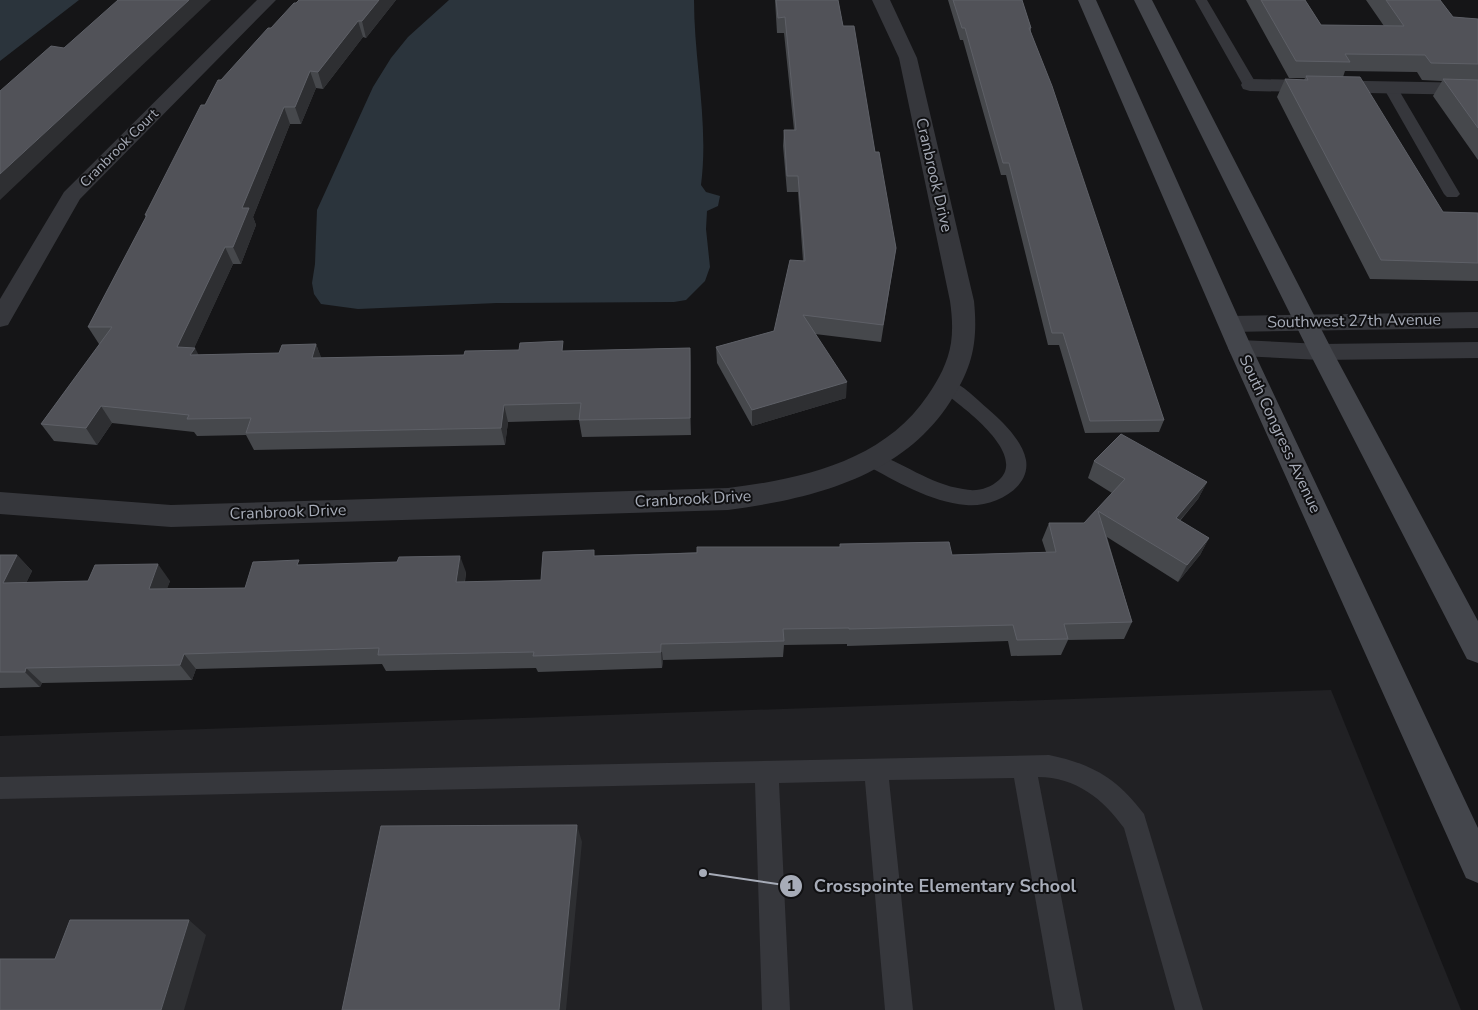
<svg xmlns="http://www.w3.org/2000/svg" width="1478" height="1010" viewBox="0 0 1478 1010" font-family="'Nunito Sans',sans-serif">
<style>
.built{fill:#212124}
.water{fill:#2b343c}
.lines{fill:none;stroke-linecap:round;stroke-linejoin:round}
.service{fill:#36373c;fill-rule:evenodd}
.minor{fill:#36373c;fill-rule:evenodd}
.secondary{fill:#44464c;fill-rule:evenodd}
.wall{fill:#46484c}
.shaded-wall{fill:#2e2f32}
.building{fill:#515258;stroke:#5e6067}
.labels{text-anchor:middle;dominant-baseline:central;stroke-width:4;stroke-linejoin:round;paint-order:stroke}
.far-street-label{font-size:14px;fill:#a7acb8;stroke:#101012}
.street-label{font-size:16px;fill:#a7acb8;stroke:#101012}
.leader{fill:none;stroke:#a7acb8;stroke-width:2}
.callout-dot{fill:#a7acb8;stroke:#101012;stroke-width:2}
.mark-label{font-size:15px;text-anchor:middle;font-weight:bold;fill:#111}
.callout-label{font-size:18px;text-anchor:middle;font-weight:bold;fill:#a7acb8;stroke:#101012;stroke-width:4;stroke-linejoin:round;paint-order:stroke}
</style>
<rect width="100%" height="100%" fill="#151517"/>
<path class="built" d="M 1331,690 L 1461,1010 L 0,1010 L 0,736 Z"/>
<path class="water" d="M 0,0 L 79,0 L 0,61 Z
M 449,0 L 694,0 C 694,62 709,123 701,185 L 706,192 L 720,196 L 718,206 L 707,211 L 706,229 L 710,267 L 705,281 L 686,300 L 674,302 L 497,303 L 358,309 L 321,304 L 314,294 L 312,283 L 315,264 L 317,210 L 373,87 L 391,58 L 408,37 Z"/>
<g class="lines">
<path class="service" d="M 1195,0 L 1207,0 L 1257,85 L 1255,88 L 1245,88 L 1243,85 Z
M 1390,83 L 1397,87 L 1460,194 L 1457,197 L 1447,197 L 1444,194 L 1383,87 Z
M 948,380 C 963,384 976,399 988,409 C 1002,421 1022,440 1026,460 C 1031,490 990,508 966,505 C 930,502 896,481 864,464 L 861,459 L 864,454 L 871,452 C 903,462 929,484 963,489 C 976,492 989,489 999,480 C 1028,453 961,406 942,391 L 939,386 L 942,381 Z
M 1049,755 C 1092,764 1117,778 1144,814 L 1203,1010 L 1175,1010 L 1124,828 C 1103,799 1076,777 1038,777 L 1083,1010 L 1055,1010 L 1014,778 L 889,780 L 913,1010 L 885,1010 L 865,781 L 779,783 L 790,1010 L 762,1010 L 755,783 L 0,799 L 0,777 Z"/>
<path class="minor" d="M 257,0 L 276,0 L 80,199 L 8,325 L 0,327 L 0,299 L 64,192 Z
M 872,0 L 890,0 L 917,58 L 974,301 C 978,342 973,367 950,402 C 902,477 811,499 728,510 L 171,527 L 0,514 L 0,492 L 171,505 L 728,488 C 802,479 884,461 928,395 C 939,379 948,362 951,343 C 953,329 952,315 950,301 L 899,58 Z
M 1250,79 L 1478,83 L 1478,95 L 1250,91 L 1243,89 L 1241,85 L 1243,81 Z
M 1478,312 L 1478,328 L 1230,332 L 1222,330 L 1218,324 L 1222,318 L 1230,316 Z
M 1240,340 L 1321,344 L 1478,342 L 1478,358 L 1321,360 L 1240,356 L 1231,354 L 1228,348 L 1231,342 Z"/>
<path class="secondary" d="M 1078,0 L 1096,0 L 1252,348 L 1478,828 L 1478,883 L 1466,878 L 1228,348 Z
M 1134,0 L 1152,0 L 1333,352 L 1478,621 L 1478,663 L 1467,659 L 1309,352 Z"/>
</g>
<path class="wall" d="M 299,0 L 396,0 L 366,38 L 363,37 L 323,89 L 316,88 L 301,124 L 290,124 L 253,217 L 256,225 L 241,264 L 233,264 L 194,348 L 198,355 L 279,353 L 316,344 L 321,358 L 464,355 L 564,351 L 690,348 L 691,435 L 582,437 L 579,420 L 508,422 L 505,445 L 254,450 L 246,435 L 197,436 L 194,432 L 112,423 L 97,445 L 54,441 L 41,424 L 100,344 L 99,344 L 88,327 L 146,218 L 145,215 L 205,105 L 221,80 L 271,28 Z
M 775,0 L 838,0 L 843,26 L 875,152 L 896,248 L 881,342 L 815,334 L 846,398 L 752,426 L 717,363 L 716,347 L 774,331 L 803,261 L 798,192 L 787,192 L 783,146 L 784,130 L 794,130 L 784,33 L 777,33 Z
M 948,0 L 1022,0 L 1031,28 L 1031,32 L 1164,420 L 1159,432 L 1085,433 L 1059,345 L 1048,345 L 1006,175 L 1001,175 L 963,40 L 960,40 Z
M 1246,0 L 1305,0 L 1321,25 L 1384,26 L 1366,0 L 1440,0 L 1453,17 L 1478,19 L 1478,160 L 1433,96 L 1442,81 L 1422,80 L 1417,72 L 1345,71 L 1343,77 L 1443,212 L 1478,213 L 1478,281 L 1370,279 L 1277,97 L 1285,79 L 1304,80 L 1305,78 L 1289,78 Z
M 1094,461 L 1207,482 L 1198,499 L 1180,521 L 1209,538 L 1200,555 L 1178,582 L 1107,537 L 1132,622 L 1124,639 L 1068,640 L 1061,655 L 1011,656 L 1008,641 L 847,646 L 847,644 L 784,645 L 783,657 L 663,660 L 662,668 L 538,672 L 536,668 L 386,671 L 382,664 L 196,669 L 192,680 L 42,683 L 40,687 L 0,688 L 0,555 L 17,555 L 32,571 L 26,583 L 170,581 L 167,588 L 245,588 L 301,565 L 466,572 L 465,582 L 541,580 L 595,556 L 840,547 L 840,544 L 952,555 L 1046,552 L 1042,540 L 1049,523 L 1084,523 L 1112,493 L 1088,478 Z"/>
<path class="shaded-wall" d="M 189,0 L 211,0 L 0,200 L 0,174 Z
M 379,0 L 396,0 L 366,38 L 362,21 Z
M 358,21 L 363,37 L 323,89 L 318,72 Z
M 310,71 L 316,88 L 301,124 L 295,107 Z
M 284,107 L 290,124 L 253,217 L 256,225 L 241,264 L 233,247 L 242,208 Z
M 225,247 L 233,264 L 191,355 L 195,348 L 204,365 L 177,347 Z
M 316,344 L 323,362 L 312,358 Z
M 690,348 L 691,365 L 691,435 L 690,418 Z
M 847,382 L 846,398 L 752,426 L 752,410 Z
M 504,405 L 508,422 L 505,445 L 501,428 Z
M 101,406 L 112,423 L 97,445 L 86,428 Z
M 1207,482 L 1198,499 L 1167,535 L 1176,518 Z
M 1209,538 L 1200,555 L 1178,582 L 1187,565 Z
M 17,555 L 32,571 L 18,600 L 3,583 Z
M 460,556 L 466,572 L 462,598 L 456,582 Z
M 158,564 L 170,581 L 161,605 L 149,589 Z
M 661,644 L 663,660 L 662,668 L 661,652 Z
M 184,654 L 196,669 L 192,680 L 180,665 Z
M 26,668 L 42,683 L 40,687 L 25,672 Z
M 577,825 L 582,842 L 566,1010 L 559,1010 Z
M 189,920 L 206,935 L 184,1010 L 161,1010 Z"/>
<path class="building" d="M 118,0 L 189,0 L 0,174 L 0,91 L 51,46 L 64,48 Z
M 299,0 L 379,0 L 362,21 L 358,21 L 318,72 L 310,71 L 295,107 L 284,107 L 242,208 L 249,208 L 233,247 L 225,247 L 177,347 L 195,348 L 190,355 L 279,353 L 282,345 L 316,344 L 312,358 L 464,355 L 465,351 L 519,350 L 520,343 L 563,341 L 562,351 L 690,348 L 690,418 L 579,420 L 581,403 L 504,405 L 501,428 L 246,433 L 251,418 L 187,419 L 189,415 L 101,406 L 86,428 L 41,424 L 112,327 L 88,327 L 147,215 L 145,215 L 201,105 L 205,105 L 218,80 L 221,80 L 268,28 L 271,28 L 294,3 L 296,3 Z
M 776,0 L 838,0 L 843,26 L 854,26 L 875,152 L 879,152 L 896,248 L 883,325 L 803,315 L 847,382 L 752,410 L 716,347 L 774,331 L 790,260 L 805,261 L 798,176 L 787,176 L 784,130 L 796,130 L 785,17 L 778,18 Z
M 953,0 L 1022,0 L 1031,28 L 1029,28 L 1052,86 L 1164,420 L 1090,421 L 1063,333 L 1052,333 L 1009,163 L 1003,163 L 965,28 L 962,28 Z
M 1261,0 L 1305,0 L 1321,25 L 1404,26 L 1386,0 L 1440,0 L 1453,17 L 1478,19 L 1478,64 L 1431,63 L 1425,55 L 1345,54 L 1350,62 L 1296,61 Z
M 1306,76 L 1360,77 L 1443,212 L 1478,213 L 1478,263 L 1381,260 L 1285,79 L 1308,80 Z
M 1443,79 L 1478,80 L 1478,128 Z
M 1121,434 L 1207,482 L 1176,518 L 1209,538 L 1187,565 L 1098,511 L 1132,622 L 1064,624 L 1068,639 L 1017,640 L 1013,625 L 849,629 L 849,628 L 783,629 L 784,641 L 661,644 L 661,652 L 533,656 L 534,652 L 378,655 L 379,648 L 184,654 L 180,665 L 26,668 L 25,672 L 0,672 L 0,555 L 17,555 L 3,583 L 88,581 L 95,565 L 158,564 L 149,589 L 245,588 L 253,562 L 299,560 L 297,565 L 397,562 L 399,557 L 460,556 L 456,582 L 541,580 L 543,552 L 594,550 L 594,556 L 697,553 L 697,547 L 840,547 L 840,544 L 949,542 L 952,555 L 1056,552 L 1049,523 L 1084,523 L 1125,479 L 1094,461 Z
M 577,825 L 559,1010 L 342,1010 L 381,826 Z
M 70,920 L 189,920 L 161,1010 L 0,1010 L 0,959 L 55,959 Z"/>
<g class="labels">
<g class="far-street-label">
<text transform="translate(119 148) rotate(-45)">Cranbrook Court</text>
</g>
<g class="street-label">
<text transform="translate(934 175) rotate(77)">Cranbrook Drive</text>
<text transform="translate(1354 321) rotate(-1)">Southwest 27th Avenue</text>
<text transform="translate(1280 434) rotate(65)">South Congress Avenue</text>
<text transform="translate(693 499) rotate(-3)">Cranbrook Drive</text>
<text transform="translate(288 512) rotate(-2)">Cranbrook Drive</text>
</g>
</g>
<path class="leader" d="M703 873L791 886"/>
<g class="callout-dot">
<circle cx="703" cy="873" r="5"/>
<circle cx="791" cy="886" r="12"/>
</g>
<g class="mark-label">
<text x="791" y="891">1</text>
</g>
<g class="callout-label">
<text x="945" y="892">Crosspointe Elementary School</text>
</g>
</svg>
